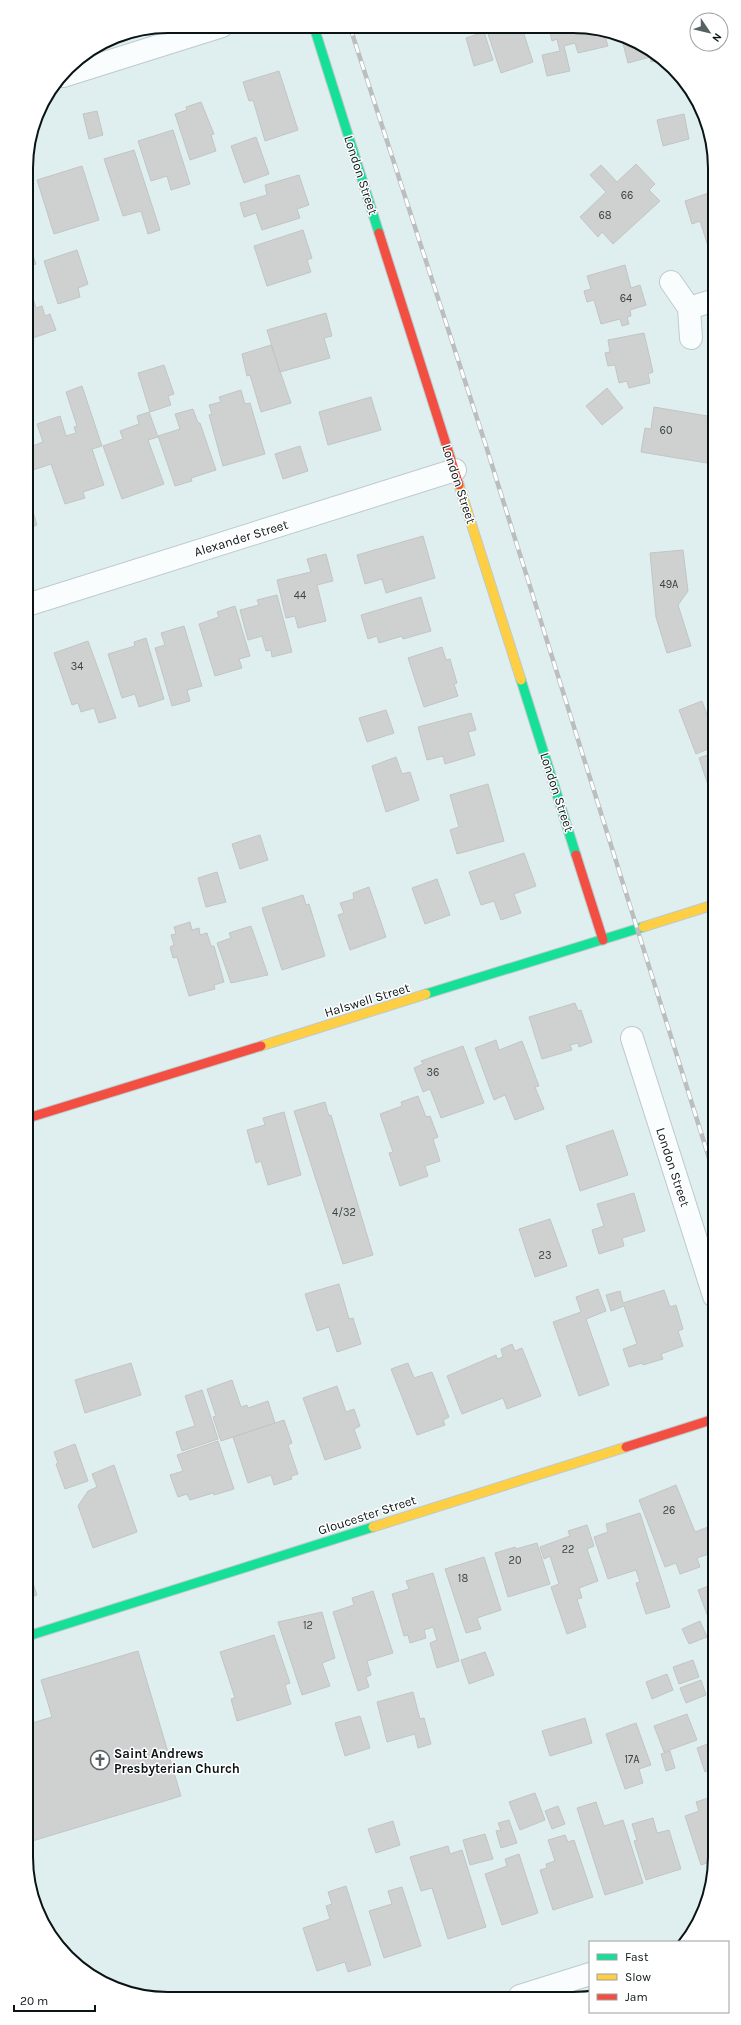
<svg xmlns="http://www.w3.org/2000/svg" width="741" height="2025" viewBox="0 0 741 2025" font-family="Karla,sans-serif">
<style>
.building{fill:#ced1d0;stroke:#c2c5c3}
.lines{fill:none;stroke-linecap:round;stroke-linejoin:round}
.street-casing{stroke:#becacb;stroke-width:24}
.fast-casing{stroke:#becacb;stroke-width:11}
.slow-casing{stroke:#becacb;stroke-width:11}
.jam-casing{stroke:#becacb;stroke-width:11}
.street{stroke:#fafdfd;stroke-width:22}
.fast{stroke:#16e098;stroke-width:9}
.slow{stroke:#ffcf43;stroke-width:9}
.jam{stroke:#f24e42;stroke-width:9}
.rail-casing{stroke:#babebe;stroke-width:4.5}
.rail{stroke:#fff;stroke-width:3;stroke-dasharray:9;stroke-linecap:butt}
.labels{text-anchor:middle;dominant-baseline:central;stroke-width:3;stroke-linejoin:round;paint-order:stroke}
.number-label{font-size:11px;fill:#3b4344}
.street-label{font-size:13px;fill:#0a1415;stroke:#fff}
.poi-label{font-size:13px;font-weight:bold;fill:#0a1415;stroke:#fff;text-anchor:start}
.rim{fill:none;stroke:#0a1415;stroke-width:2}
</style>
<rect width="100%" height="100%" fill="#dfeff0"/>
<path class="building" d="M 486,28 L 522,28 L 533,62 L 501,73 Z
M 549,28 L 601,29 L 603,30 L 608,46 L 578,53 L 575,43 L 564,46 L 570,71 L 547,76 L 542,55 L 560,51 L 557,39 L 552,41 Z
M 484,32 L 493,60 L 474,66 L 466,38 Z
M 621,36 L 644,45 L 663,59 L 651,62 L 650,57 L 628,63 Z
M 279,71 L 298,130 L 265,141 L 253,100 L 249,101 L 243,82 Z
M 201,102 L 214,134 L 211,135 L 216,151 L 190,160 L 175,114 L 187,110 L 186,107 Z
M 97,111 L 103,135 L 89,139 L 83,114 Z
M 684,114 L 689,139 L 663,146 L 657,120 Z
M 173,130 L 190,184 L 171,190 L 167,176 L 151,181 L 138,141 Z
M 256,137 L 269,174 L 244,183 L 231,146 Z
M 134,150 L 160,230 L 148,234 L 141,211 L 123,216 L 104,159 Z
M 636,164 L 655,184 L 649,190 L 660,201 L 613,244 L 602,232 L 598,237 L 580,217 L 606,192 L 590,175 L 601,165 L 617,182 Z
M 82,166 L 99,220 L 54,234 L 37,180 Z
M 299,175 L 309,205 L 297,209 L 300,218 L 262,230 L 256,213 L 244,217 L 240,203 L 267,195 L 265,185 Z
M 712,192 L 712,245 L 708,246 L 700,221 L 692,224 L 685,201 Z
M 303,230 L 312,258 L 307,260 L 311,272 L 267,286 L 254,246 Z
M 30,247 L 36,264 L 28,267 L 34,284 L 29,286 L 36,308 L 42,306 L 45,316 L 50,314 L 56,330 L 27,340 L 26,248 Z
M 77,250 L 88,284 L 78,288 L 80,297 L 58,304 L 44,261 Z
M 625,265 L 631,288 L 640,285 L 646,305 L 630,310 L 631,316 L 627,317 L 629,324 L 622,326 L 620,319 L 601,324 L 594,300 L 587,302 L 584,291 L 591,289 L 587,276 Z
M 326,313 L 332,336 L 324,338 L 330,358 L 280,372 L 267,330 Z
M 644,333 L 653,372 L 648,374 L 650,383 L 629,388 L 627,381 L 619,383 L 615,365 L 608,366 L 605,353 L 610,352 L 608,340 Z
M 271,345 L 291,403 L 261,412 L 250,375 L 247,376 L 242,354 Z
M 164,365 L 174,394 L 168,396 L 171,405 L 150,412 L 138,373 Z
M 82,386 L 102,446 L 92,449 L 104,485 L 83,492 L 85,498 L 65,504 L 51,464 L 30,471 L 27,462 L 27,448 L 43,442 L 37,424 L 60,416 L 66,436 L 76,433 L 74,427 L 77,426 L 66,392 Z
M 607,388 L 623,408 L 602,425 L 586,406 Z
M 241,390 L 245,404 L 250,403 L 265,454 L 223,466 L 209,415 L 212,414 L 209,405 L 221,402 L 219,397 Z
M 371,397 L 381,430 L 328,445 L 319,412 Z
M 654,407 L 713,417 L 713,464 L 641,452 L 645,428 L 651,429 Z
M 193,409 L 198,423 L 200,423 L 216,470 L 191,478 L 192,481 L 175,486 L 158,436 L 180,429 L 175,414 Z
M 149,412 L 158,437 L 148,440 L 164,484 L 122,499 L 103,446 L 123,439 L 120,431 L 139,424 L 137,416 Z
M 300,446 L 308,471 L 283,479 L 275,454 Z
M 27,492 L 37,525 L 27,529 Z
M 423,536 L 435,578 L 386,593 L 382,579 L 365,584 L 357,555 Z
M 683,550 L 688,591 L 678,605 L 691,646 L 667,653 L 656,617 L 650,553 Z
M 326,554 L 333,581 L 317,585 L 326,621 L 298,628 L 295,616 L 286,618 L 277,580 L 311,572 L 307,559 Z
M 277,595 L 292,652 L 272,657 L 271,650 L 266,651 L 262,636 L 248,640 L 240,610 L 259,605 L 257,600 Z
M 421,597 L 431,631 L 403,639 L 402,636 L 379,643 L 377,636 L 368,639 L 361,615 Z
M 235,606 L 250,656 L 239,659 L 242,668 L 215,676 L 199,624 L 219,617 L 217,612 Z
M 184,626 L 202,686 L 187,690 L 190,701 L 172,706 L 155,648 L 165,645 L 161,633 Z
M 146,638 L 164,699 L 139,707 L 135,694 L 122,698 L 108,654 L 135,646 L 134,642 Z
M 88,641 L 116,718 L 99,723 L 94,708 L 81,712 L 78,703 L 72,705 L 54,653 Z
M 442,647 L 446,660 L 450,659 L 457,683 L 454,684 L 458,696 L 424,707 L 408,658 Z
M 702,701 L 713,730 L 713,747 L 696,754 L 679,710 Z
M 386,710 L 394,733 L 367,742 L 359,718 Z
M 471,713 L 476,730 L 468,732 L 475,755 L 445,764 L 443,756 L 427,760 L 418,727 Z
M 713,753 L 713,800 L 699,758 Z
M 396,757 L 402,774 L 410,772 L 419,800 L 386,812 L 372,766 Z
M 488,784 L 504,841 L 457,854 L 450,830 L 459,827 L 450,795 Z
M 260,835 L 268,860 L 240,869 L 232,844 Z
M 524,853 L 536,886 L 514,894 L 521,913 L 501,920 L 494,901 L 481,905 L 469,872 Z
M 217,872 L 226,902 L 206,907 L 198,878 Z
M 437,879 L 450,915 L 425,924 L 412,888 Z
M 369,887 L 386,937 L 350,950 L 338,915 L 344,913 L 340,903 L 354,899 L 353,893 Z
M 303,895 L 306,905 L 309,904 L 325,956 L 282,970 L 262,908 Z
M 190,922 L 192,930 L 199,928 L 200,935 L 207,933 L 211,946 L 214,946 L 224,982 L 214,985 L 215,989 L 189,996 L 177,957 L 173,958 L 170,947 L 174,945 L 171,935 L 176,934 L 174,927 Z
M 251,926 L 268,975 L 231,983 L 217,943 L 231,938 L 229,933 Z
M 575,1003 L 578,1011 L 581,1010 L 592,1042 L 579,1047 L 578,1043 L 570,1045 L 572,1050 L 542,1059 L 529,1017 Z
M 496,1040 L 499,1050 L 522,1041 L 539,1086 L 535,1087 L 544,1109 L 515,1120 L 505,1095 L 494,1100 L 475,1048 Z
M 463,1046 L 484,1103 L 441,1118 L 430,1089 L 423,1092 L 414,1068 L 423,1064 L 421,1061 Z
M 418,1096 L 426,1117 L 430,1116 L 438,1137 L 433,1139 L 440,1161 L 425,1166 L 428,1176 L 400,1186 L 389,1153 L 393,1152 L 380,1114 L 402,1106 L 401,1102 Z
M 325,1102 L 329,1116 L 331,1115 L 373,1255 L 343,1264 L 294,1111 Z
M 284,1112 L 301,1175 L 268,1185 L 261,1161 L 256,1163 L 247,1130 L 265,1125 L 263,1118 Z
M 613,1130 L 628,1175 L 580,1191 L 566,1146 Z
M 634,1193 L 645,1231 L 622,1238 L 624,1246 L 599,1254 L 592,1230 L 604,1226 L 597,1204 Z
M 550,1219 L 567,1266 L 535,1277 L 519,1229 Z
M 339,1284 L 349,1319 L 353,1318 L 361,1344 L 337,1352 L 329,1327 L 317,1331 L 305,1294 Z
M 598,1289 L 606,1311 L 586,1319 L 609,1385 L 579,1396 L 553,1322 L 581,1312 L 576,1297 Z
M 664,1290 L 670,1307 L 676,1305 L 683,1329 L 678,1331 L 683,1346 L 661,1354 L 663,1359 L 643,1365 L 642,1363 L 629,1367 L 623,1349 L 637,1344 L 624,1306 L 611,1311 L 606,1295 L 620,1291 L 623,1303 Z
M 512,1344 L 515,1351 L 522,1348 L 541,1396 L 507,1409 L 503,1398 L 462,1414 L 447,1376 L 496,1355 L 497,1359 L 503,1357 L 501,1349 Z
M 131,1363 L 141,1395 L 85,1413 L 75,1380 Z
M 408,1363 L 414,1378 L 432,1372 L 449,1417 L 443,1420 L 445,1425 L 417,1435 L 391,1369 Z
M 232,1380 L 241,1407 L 247,1405 L 248,1408 L 268,1401 L 275,1423 L 221,1441 L 213,1417 L 216,1416 L 207,1389 Z
M 337,1386 L 346,1412 L 354,1409 L 360,1426 L 354,1429 L 361,1448 L 325,1460 L 303,1398 Z
M 202,1390 L 218,1439 L 182,1451 L 176,1432 L 195,1426 L 185,1396 Z
M 284,1420 L 292,1443 L 288,1445 L 298,1474 L 291,1476 L 292,1479 L 274,1485 L 271,1475 L 248,1483 L 233,1437 Z
M 218,1441 L 234,1489 L 214,1495 L 213,1493 L 190,1500 L 187,1494 L 178,1497 L 170,1475 L 183,1471 L 177,1455 Z
M 75,1444 L 88,1481 L 65,1489 L 56,1464 L 58,1463 L 54,1452 Z
M 114,1465 L 137,1532 L 93,1548 L 78,1506 L 88,1491 L 97,1487 L 92,1474 Z
M 676,1485 L 695,1532 L 708,1527 L 714,1543 L 714,1552 L 697,1558 L 700,1567 L 680,1574 L 676,1563 L 665,1567 L 639,1500 Z
M 640,1513 L 670,1607 L 646,1614 L 636,1583 L 640,1582 L 636,1570 L 608,1579 L 594,1537 L 608,1532 L 606,1524 Z
M 587,1525 L 594,1546 L 587,1549 L 598,1581 L 579,1588 L 582,1598 L 577,1599 L 586,1627 L 567,1634 L 551,1587 L 559,1584 L 550,1556 L 544,1559 L 540,1547 L 570,1536 L 568,1531 Z
M 537,1543 L 550,1584 L 508,1597 L 495,1553 L 515,1547 L 516,1549 Z
M 484,1557 L 501,1610 L 477,1618 L 481,1629 L 466,1633 L 445,1569 Z
M 28,1568 L 37,1595 L 28,1598 Z
M 433,1573 L 459,1661 L 437,1668 L 430,1643 L 437,1640 L 433,1627 L 424,1630 L 426,1638 L 410,1643 L 408,1635 L 404,1636 L 392,1594 L 409,1589 L 406,1581 Z
M 714,1584 L 714,1614 L 708,1617 L 698,1590 Z
M 373,1591 L 393,1653 L 367,1661 L 371,1675 L 366,1677 L 369,1687 L 358,1691 L 333,1612 L 354,1605 L 352,1598 Z
M 322,1612 L 335,1658 L 322,1663 L 330,1686 L 302,1695 L 278,1622 Z
M 700,1621 L 707,1637 L 689,1644 L 682,1629 Z
M 274,1635 L 290,1683 L 285,1685 L 291,1704 L 237,1721 L 231,1699 L 235,1698 L 220,1652 Z
M 714,1641 L 714,1652 L 711,1642 Z
M 138,1651 L 181,1796 L 29,1842 L 29,1724 L 52,1717 L 41,1680 Z
M 485,1652 L 494,1675 L 469,1684 L 461,1660 Z
M 693,1660 L 699,1677 L 679,1684 L 673,1667 Z
M 667,1674 L 673,1690 L 652,1699 L 646,1682 Z
M 701,1680 L 706,1695 L 686,1703 L 680,1688 Z
M 413,1692 L 420,1719 L 424,1718 L 431,1744 L 418,1748 L 415,1734 L 387,1742 L 377,1702 Z
M 687,1714 L 697,1740 L 664,1752 L 654,1726 Z
M 360,1716 L 370,1748 L 345,1756 L 335,1723 Z
M 585,1718 L 592,1743 L 550,1756 L 542,1731 Z
M 636,1723 L 651,1765 L 639,1769 L 643,1783 L 625,1789 L 606,1734 Z
M 713,1742 L 715,1769 L 705,1772 L 697,1748 Z
M 670,1751 L 675,1768 L 666,1771 L 661,1754 Z
M 535,1793 L 545,1820 L 520,1830 L 509,1802 Z
M 711,1797 L 713,1805 L 715,1805 L 715,1860 L 701,1865 L 685,1816 L 699,1811 L 696,1802 Z
M 596,1802 L 604,1826 L 623,1820 L 643,1883 L 605,1895 L 577,1808 Z
M 558,1806 L 565,1824 L 552,1829 L 545,1811 Z
M 653,1818 L 657,1833 L 669,1830 L 681,1869 L 646,1880 L 634,1841 L 637,1840 L 632,1824 Z
M 509,1820 L 517,1843 L 501,1848 L 496,1831 L 501,1830 L 498,1823 Z
M 393,1821 L 400,1845 L 376,1853 L 368,1829 Z
M 485,1834 L 493,1859 L 470,1865 L 463,1840 Z
M 565,1835 L 568,1842 L 574,1840 L 593,1897 L 553,1910 L 540,1870 L 547,1868 L 546,1864 L 555,1861 L 548,1840 Z
M 448,1846 L 450,1854 L 462,1850 L 486,1927 L 448,1939 L 432,1888 L 421,1891 L 410,1857 Z
M 519,1854 L 538,1913 L 502,1925 L 485,1874 L 507,1866 L 505,1859 Z
M 346,1886 L 371,1965 L 348,1972 L 345,1962 L 317,1971 L 303,1928 L 330,1919 L 326,1906 L 332,1904 L 328,1892 Z
M 402,1887 L 421,1946 L 384,1958 L 369,1911 L 392,1904 L 388,1891 Z"/>
<g class="lines">
<g class="street-casing">
<path id="street" d="M 63,76 L 222,26
M 671,282 L 689,308 L 691,338
M 689,308 L 712,301
M 27,605 L 455,470
M 632,1038 L 714,1296
M 520,1996 L 590,1974"/>
</g>
<g class="fast-casing">
<path id="fast" d="M 314,27 L 379,233
M 521,680 L 576,855
M 426,994 L 643,927
M 28,1636 L 373,1527"/>
</g>
<g class="slow-casing">
<path id="slow" d="M 459,485 L 521,680
M 643,927 L 713,905
M 261,1046 L 426,994
M 373,1527 L 626,1447"/>
</g>
<g class="jam-casing">
<path id="jam" d="M 379,233 L 459,485
M 576,855 L 603,940
M 28,1118 L 261,1046
M 626,1447 L 714,1419"/>
</g>
<use href="#street" class="street"/>
<use href="#fast" class="fast"/>
<use href="#slow" class="slow"/>
<use href="#jam" class="jam"/>
<g class="rail-casing">
<path id="rail" d="M 350,27 L 486,446 L 714,1174"/>
</g>
<use href="#rail" class="rail"/>
</g>
<defs>
<g id="church-ring" transform="scale(1)"><circle r="9.5" fill="#fff" stroke="#556162" stroke-width="1.5"/><path d="M-1.2-6h2.4v3.5h3.3v2.4h-3.3V6h-2.4V-.1h-3.3v-2.4h3.3Z" fill="#556162"/></g>
</defs>
<g fill-rule="evenodd">
<use href="#church-ring" x="100" y="1760"/>
</g>
<g class="labels">
<g class="number-label">
<text x="627" y="195">66</text>
<text x="605" y="215">68</text>
<text x="626" y="298">64</text>
<text x="666" y="430">60</text>
<text x="669" y="584">49A</text>
<text x="300" y="595">44</text>
<text x="77" y="666">34</text>
<text x="433" y="1072">36</text>
<text x="344" y="1212">4/32</text>
<text x="545" y="1255">23</text>
<text x="669" y="1510">26</text>
<text x="568" y="1549">22</text>
<text x="515" y="1560">20</text>
<text x="463" y="1578">18</text>
<text x="308" y="1625">12</text>
<text x="632" y="1759">17A</text>
</g>
<g class="street-label">
<text transform="translate(361 175) rotate(72)">London Street</text>
<text transform="translate(459 484) rotate(72)">London Street</text>
<text transform="translate(241 538) rotate(-17)">Alexander Street</text>
<text transform="translate(557 792) rotate(72)">London Street</text>
<text transform="translate(367 1000) rotate(-17)">Halswell Street</text>
<text transform="translate(673 1167) rotate(72)">London Street</text>
<text transform="translate(367 1515) rotate(-18)">Gloucester Street</text>
</g>
<g class="poi-label">
<text x="114" y="1753">Saint Andrews<tspan x="114" dy="15">Presbyterian Church</tspan></text>
</g>
</g>
<path d="M0 0H741V2025H0ZM168 33H573A135 135 0 0 1 708 168V1857A135 135 0 0 1 573 1992H168A135 135 0 0 1 33 1857V168A135 135 0 0 1 168 33Z" fill="#fff" fill-rule="evenodd"/>
<path class="rim" d="M168 33H573A135 135 0 0 1 708 168V1857A135 135 0 0 1 573 1992H168A135 135 0 0 1 33 1857V168A135 135 0 0 1 168 33Z"/>
<rect x="589" y="1941" width="140" height="72" fill="#ffffff" stroke="#9da1a1"/>
<rect x="597" y="1954" width="20" height="6" fill="#16e098" stroke="#9da1a1"/>
<text x="625" y="1961" font-size="12" fill="#0a1415">Fast</text>
<rect x="597" y="1974" width="20" height="6" fill="#ffcf43" stroke="#9da1a1"/>
<text x="625" y="1981" font-size="12" fill="#0a1415">Slow</text>
<rect x="597" y="1994" width="20" height="6" fill="#f24e42" stroke="#9da1a1"/>
<text x="625" y="2001" font-size="12" fill="#0a1415">Jam</text>
<g transform="translate(709 32) rotate(125)"><circle r="19" fill="#ffffff" stroke="#9da1a1"/>
<path d="M0-3L7 15L0 10L-7 15Z" fill="#556162"/>
<text y="-6" font-size="11" font-weight="bold" text-anchor="middle" fill="#0a1415">N</text>
</g>
<path d="M14 2005v6h81v-6" fill="none" stroke="#0a1415" stroke-width="2"/>
<text x="20" y="2005" font-size="12" fill="#0a1415" stroke="#ffffff" stroke-width="3" paint-order="stroke">20 m</text>
</svg>
